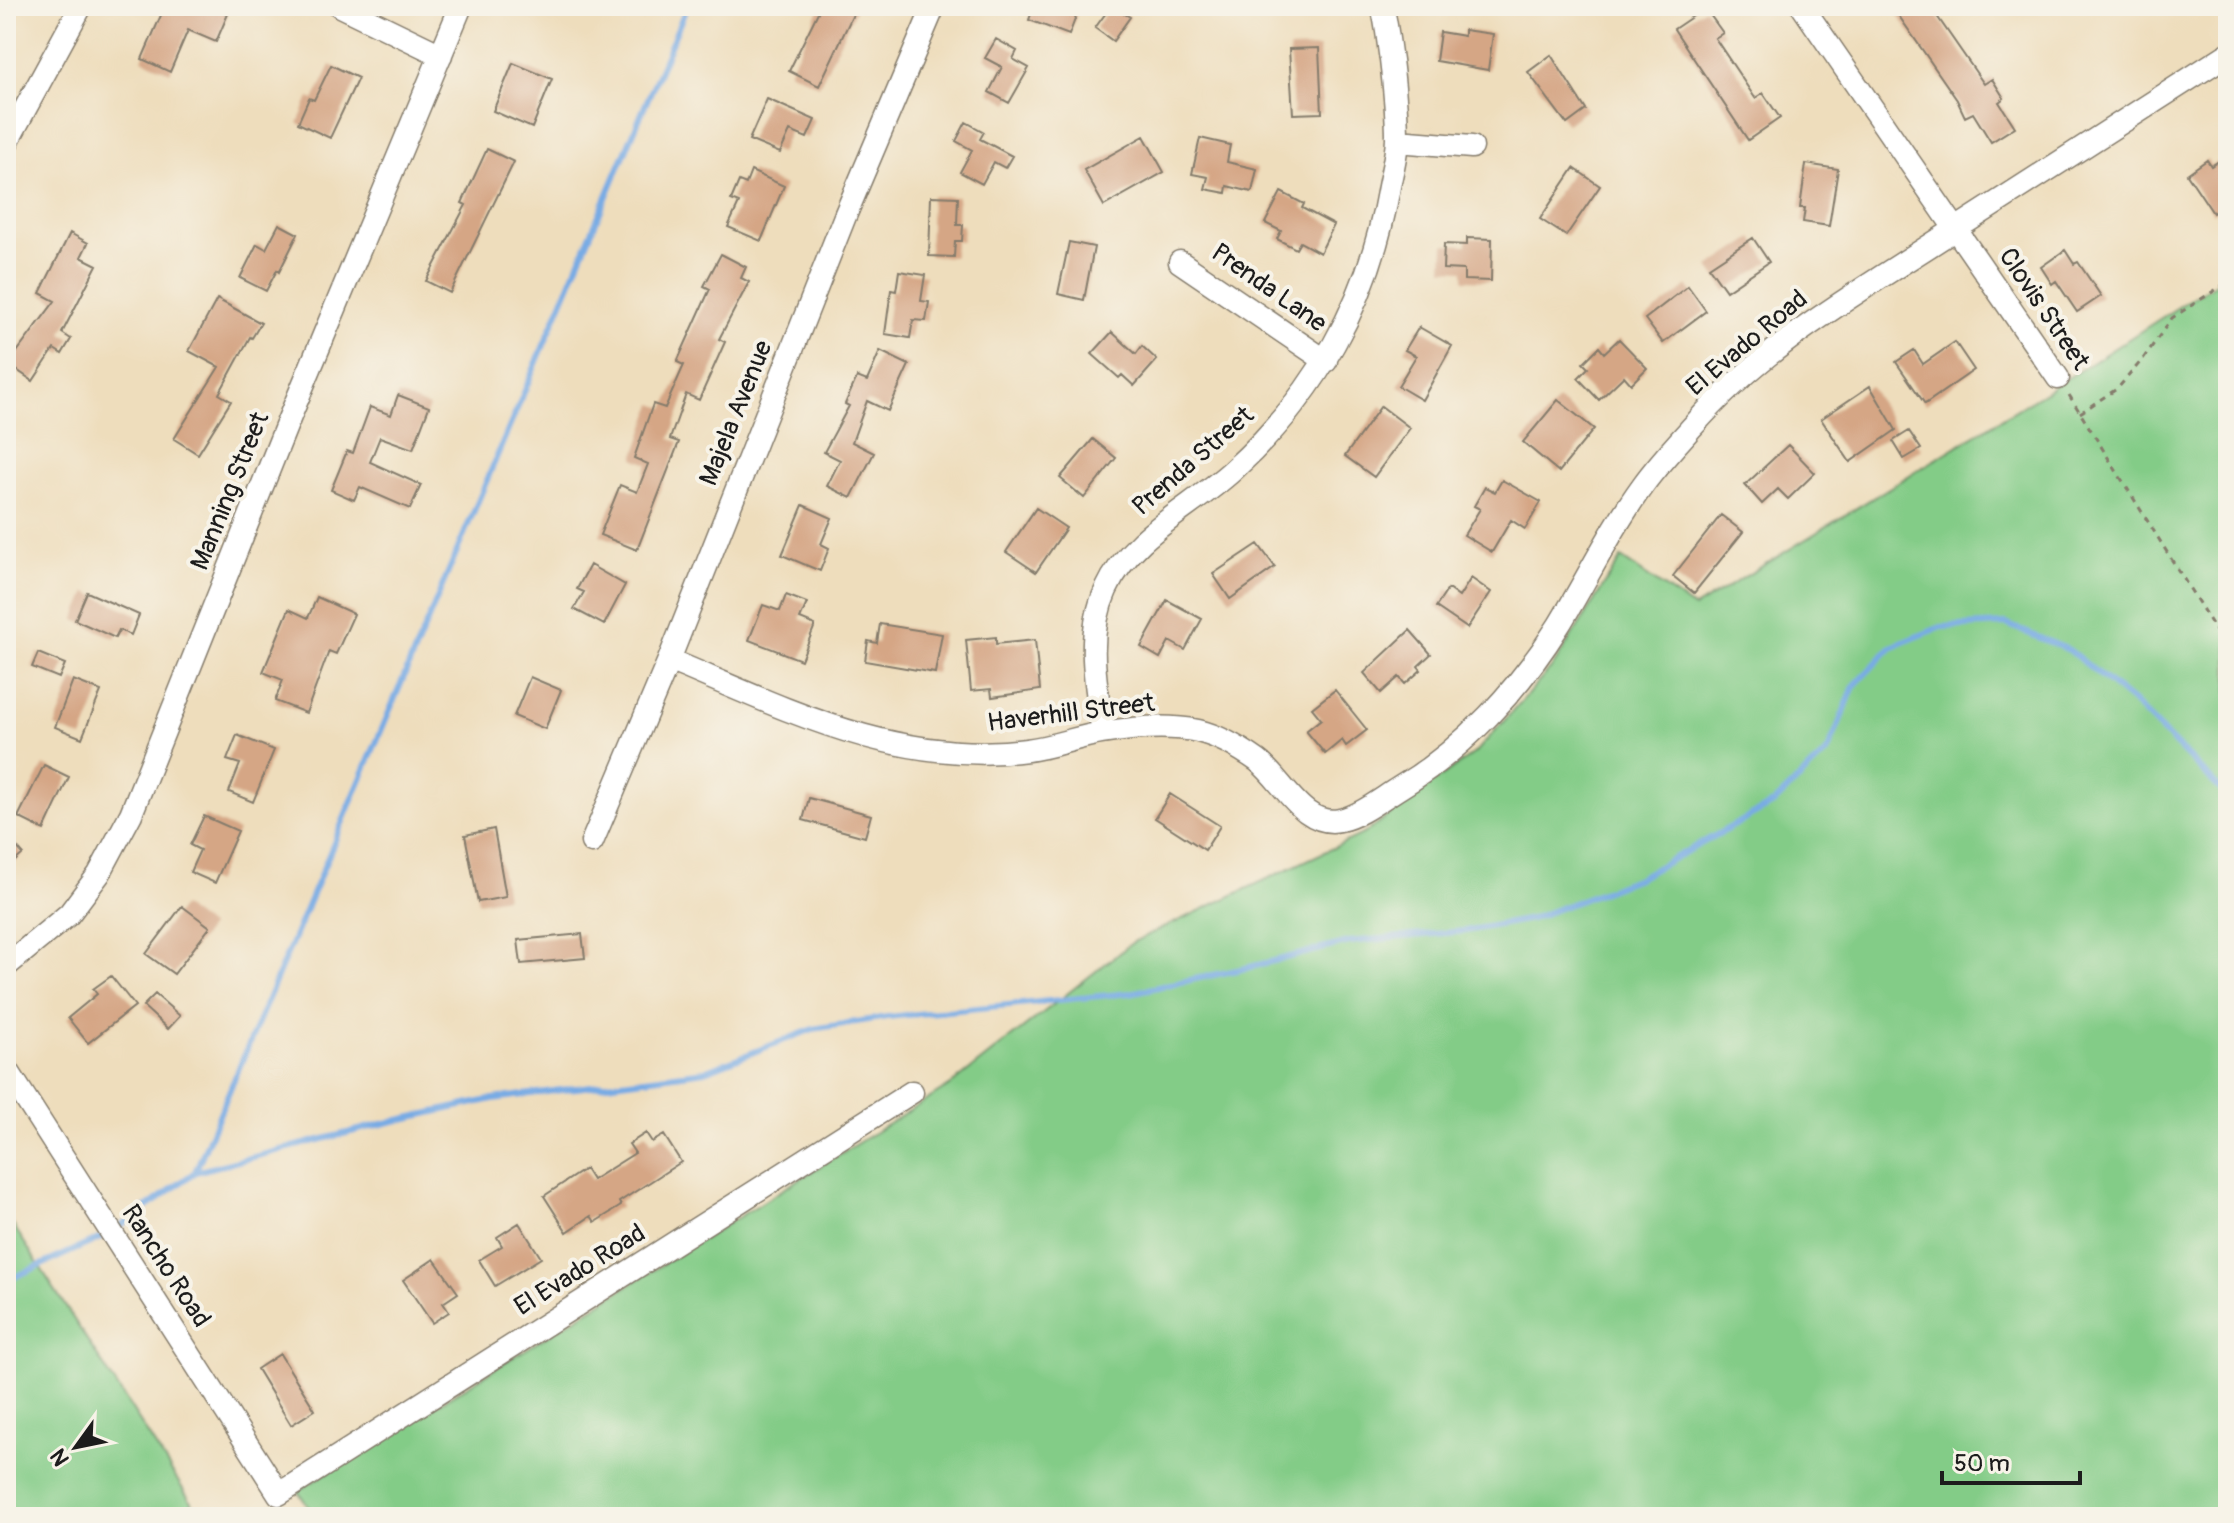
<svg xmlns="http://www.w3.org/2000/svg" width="2234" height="1523" viewBox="0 0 2234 1523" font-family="Pangolin,sans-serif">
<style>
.green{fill:#83cc87;stroke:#507452;stroke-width:2}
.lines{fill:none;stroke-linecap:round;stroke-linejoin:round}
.stream{stroke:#78abe4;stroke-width:6}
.building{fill:#d5a685}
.minor-casing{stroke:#857c6c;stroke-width:25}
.path{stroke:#857c6c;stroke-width:3;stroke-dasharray:6 6;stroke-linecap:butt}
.minor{stroke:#fff;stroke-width:22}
.labels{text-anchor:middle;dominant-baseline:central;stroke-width:8;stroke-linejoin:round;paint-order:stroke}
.street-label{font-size:26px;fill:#1c1c1c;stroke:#f7f3e8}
</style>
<rect width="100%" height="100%" fill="#f7f3e8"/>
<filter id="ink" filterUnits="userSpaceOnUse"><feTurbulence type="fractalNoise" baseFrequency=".0125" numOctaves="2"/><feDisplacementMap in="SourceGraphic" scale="16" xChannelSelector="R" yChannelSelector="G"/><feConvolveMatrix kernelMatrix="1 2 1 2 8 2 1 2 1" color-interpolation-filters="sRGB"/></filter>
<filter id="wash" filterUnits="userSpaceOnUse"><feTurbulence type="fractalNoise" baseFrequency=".006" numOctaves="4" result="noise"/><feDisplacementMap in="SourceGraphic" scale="32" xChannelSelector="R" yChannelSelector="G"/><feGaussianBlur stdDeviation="1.8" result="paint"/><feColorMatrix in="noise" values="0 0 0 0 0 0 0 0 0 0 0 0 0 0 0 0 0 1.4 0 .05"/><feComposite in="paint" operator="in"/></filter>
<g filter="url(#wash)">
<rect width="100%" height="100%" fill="#eeddbc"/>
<path class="green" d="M 2228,275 L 2228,1517 L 315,1517 L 298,1491 L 951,1085 L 1133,942 L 1365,833 L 1477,751 L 1554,665 L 1621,558 L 1694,608 L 2074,374 Z
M 6,1214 L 201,1517 L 6,1517 Z"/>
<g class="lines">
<path class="stream" d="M 195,1172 L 687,6
M 6,1281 L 112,1233 L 195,1172 L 390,1122 L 493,1099 L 705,1071 L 813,1029 L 887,1017 L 1130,993 L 1246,968 L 1349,942 L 1465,931 L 1531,919 L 1638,878 L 1773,804 L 1828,751 L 1854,686 L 1891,647 L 1941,627 L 2006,624 L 2069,650 L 2133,702 L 2228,797"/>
</g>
<g id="blocks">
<path class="building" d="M 165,6 L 210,6 L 228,14 L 216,42 L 188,30 L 170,72 L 142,59 Z
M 821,6 L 857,6 L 819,86 L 789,71 Z
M 1034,6 L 1080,6 L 1069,35 L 1029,20 Z
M 1111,6 L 1130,17 L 1113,41 L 1095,28 Z
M 1892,6 L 1930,6 L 1984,84 L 1992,79 L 2004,98 L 1999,102 L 2015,127 L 1991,142 L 1973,113 L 1965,117 L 1957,100 Z
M 1705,8 L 1723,33 L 1715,38 L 1755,98 L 1763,93 L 1780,118 L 1748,140 L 1674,29 Z
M 1464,30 L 1493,34 L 1488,70 L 1436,61 L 1440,32 L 1464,36 Z
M 996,39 L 1017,51 L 1013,59 L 1029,68 L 1009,103 L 989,92 L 1002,67 L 985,58 Z
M 1319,48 L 1322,113 L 1293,114 L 1289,49 Z
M 1551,55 L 1586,110 L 1567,124 L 1528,72 Z
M 513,63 L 552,79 L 532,128 L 493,111 Z
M 331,65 L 358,78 L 330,138 L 298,123 L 309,98 L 314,100 Z
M 767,99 L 815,120 L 807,138 L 790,131 L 780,153 L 749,140 Z
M 966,122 L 984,132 L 980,139 L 1012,156 L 1005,168 L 994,162 L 982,184 L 960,172 L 972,150 L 956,141 Z
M 1144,136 L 1164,172 L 1104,206 L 1084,170 Z
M 1200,138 L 1230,145 L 1227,162 L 1257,169 L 1252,192 L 1227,186 L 1226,193 L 1205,189 L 1208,177 L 1192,174 Z
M 487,149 L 514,162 L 450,293 L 426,281 L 466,205 L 462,203 Z
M 2228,155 L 2228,202 L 2213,213 L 2187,174 L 2207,160 L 2211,166 Z
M 1806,164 L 1838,169 L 1829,226 L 1803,222 L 1805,208 L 1800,208 Z
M 1574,168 L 1600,186 L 1566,236 L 1540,219 Z
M 751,171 L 784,186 L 761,241 L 728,227 L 739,203 L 731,200 L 739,181 L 746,184 Z
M 1281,192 L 1304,204 L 1302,208 L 1334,225 L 1320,253 L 1300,242 L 1296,249 L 1277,239 L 1281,231 L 1265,223 Z
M 931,196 L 958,197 L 957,225 L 963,225 L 962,241 L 955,241 L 954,257 L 929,256 Z
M 279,224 L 298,234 L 279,272 L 277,270 L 266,291 L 240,278 L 257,244 L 266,249 Z
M 70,233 L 88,243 L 81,257 L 97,265 L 62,333 L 71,339 L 62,354 L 54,349 L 33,381 L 8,364 L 55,301 L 40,293 Z
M 1467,238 L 1492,239 L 1491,281 L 1464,280 L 1464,270 L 1443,269 L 1444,244 L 1467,245 Z
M 1753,238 L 1769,262 L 1726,291 L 1709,267 Z
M 1069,242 L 1094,247 L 1084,300 L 1058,294 Z
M 2065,250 L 2074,264 L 2078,262 L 2101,296 L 2077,312 L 2056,281 L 2052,284 L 2041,267 Z
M 721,254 L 746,267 L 741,278 L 749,282 L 719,339 L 725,342 L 699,400 L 686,394 L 670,439 L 679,442 L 637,550 L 600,535 L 620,485 L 637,492 L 648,464 L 634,458 L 653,404 L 665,408 L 684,365 L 677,362 L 710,289 L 704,286 Z
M 899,271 L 925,275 L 921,301 L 929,302 L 926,321 L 913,320 L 910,338 L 885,334 L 891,290 L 896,291 Z
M 1688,286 L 1706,311 L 1663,343 L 1645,319 Z
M 217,299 L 261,323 L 252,338 L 250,337 L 219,394 L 231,401 L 198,454 L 174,439 L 219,367 L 189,351 Z
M 1419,327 L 1452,346 L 1422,400 L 1398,386 L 1416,356 L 1405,350 Z
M 1112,332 L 1136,354 L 1142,346 L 1157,360 L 1134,386 L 1122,375 L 1119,378 L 1092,354 Z
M 1619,339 L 1647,368 L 1631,384 L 1624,376 L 1599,400 L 1578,378 L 1588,368 L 1583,363 L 1599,347 L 1604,353 Z
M 1955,342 L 1974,370 L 1925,404 L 1896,362 L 1914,350 L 1923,364 Z
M 880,351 L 909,365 L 888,411 L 867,401 L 852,442 L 874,453 L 851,498 L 827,486 L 840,460 L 824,452 L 849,406 L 845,404 L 857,377 L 867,381 Z
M 1870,386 L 1896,430 L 1850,462 L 1821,419 Z
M 398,395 L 429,407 L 413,449 L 380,437 L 370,462 L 421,485 L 410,509 L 360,487 L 354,500 L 331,490 L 347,451 L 353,453 L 370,407 L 391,415 Z
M 1558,400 L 1594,429 L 1559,472 L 1523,442 Z
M 1381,406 L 1410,428 L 1374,477 L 1345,456 Z
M 1909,431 L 1921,449 L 1904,459 L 1893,441 Z
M 1093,439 L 1116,458 L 1084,498 L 1060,478 Z
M 1788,445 L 1815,473 L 1788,499 L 1778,489 L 1762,504 L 1745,485 Z
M 1502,480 L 1541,502 L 1525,529 L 1511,520 L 1492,552 L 1464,535 L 1480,509 L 1474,506 L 1485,487 L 1495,492 Z
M 803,505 L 832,518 L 821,544 L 829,548 L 820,571 L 782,555 Z
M 1036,508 L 1066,528 L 1036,572 L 1006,552 Z
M 1721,515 L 1743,532 L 1694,593 L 1673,576 Z
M 1258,544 L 1275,567 L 1230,599 L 1213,574 Z
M 590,565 L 625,585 L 604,625 L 574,609 L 584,592 L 577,589 Z
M 1471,578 L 1491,592 L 1467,628 L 1436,607 L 1448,589 L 1459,597 Z
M 87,592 L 139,615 L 131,635 L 119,630 L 115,638 L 75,620 Z
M 786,595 L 807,603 L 800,619 L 815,625 L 801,660 L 749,640 L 763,605 L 780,611 Z
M 317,597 L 354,614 L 336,654 L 329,651 L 306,713 L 275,701 L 283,680 L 263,672 L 289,609 L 308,618 Z
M 1167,600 L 1202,619 L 1185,650 L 1169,641 L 1160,658 L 1141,647 Z
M 880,624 L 942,634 L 935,673 L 865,661 L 868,641 L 877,643 Z
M 1410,630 L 1431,654 L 1418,666 L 1421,670 L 1405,684 L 1399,677 L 1381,693 L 1364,673 Z
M 996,637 L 996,644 L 1035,640 L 1040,690 L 992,697 L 991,689 L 971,691 L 966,640 Z
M 38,653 L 65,664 L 59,678 L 32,667 Z
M 530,677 L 561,690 L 545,729 L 514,716 Z
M 73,680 L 101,691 L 82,738 L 55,727 Z
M 1335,690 L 1367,730 L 1346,746 L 1342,740 L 1325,754 L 1306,731 L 1321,719 L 1312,708 Z
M 237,735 L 274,750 L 253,802 L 229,792 L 240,764 L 227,760 Z
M 44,765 L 69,777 L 44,830 L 18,817 Z
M 1170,794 L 1220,826 L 1205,850 L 1155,818 Z
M 809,798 L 871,815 L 865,837 L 803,820 Z
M 204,816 L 238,831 L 215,883 L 190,872 L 200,850 L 190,845 Z
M 494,829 L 506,897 L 478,902 L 465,835 Z
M 6,835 L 23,854 L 6,869 Z
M 182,906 L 210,927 L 174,974 L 146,954 Z
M 582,934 L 585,958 L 521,964 L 518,940 Z
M 111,976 L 135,1006 L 88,1043 L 68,1018 L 97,994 L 93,989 Z
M 155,994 L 180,1016 L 168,1029 L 143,1006 Z
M 646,1133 L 652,1142 L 664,1135 L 681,1162 L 619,1202 L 621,1206 L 595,1222 L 591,1216 L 567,1232 L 544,1196 L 585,1169 L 592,1180 L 635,1153 L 629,1144 Z
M 519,1223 L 541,1258 L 495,1286 L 479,1260 L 502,1246 L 497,1237 Z
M 434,1259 L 458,1293 L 443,1303 L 449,1312 L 432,1323 L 403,1280 Z
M 280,1354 L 315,1410 L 291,1425 L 257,1369 Z"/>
</g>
</g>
<g filter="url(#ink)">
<use href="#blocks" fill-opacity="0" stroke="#857c6c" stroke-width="2"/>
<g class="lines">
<g class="minor-casing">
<path id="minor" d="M 340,6 L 441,55
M 1802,6 L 2058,378
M 1397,141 L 1472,147
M 6,144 L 81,6
M 1180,262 L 1326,361
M 669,660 C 786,709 896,766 1027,750 C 1053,747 1077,737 1102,733 C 1132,728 1169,725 1198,731 C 1219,736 1241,749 1258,761 C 1283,780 1303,828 1340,820 C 1360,816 1381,799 1399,788 C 1464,749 1519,689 1559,625 C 1587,579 1611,529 1643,485 C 1658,464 1676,445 1693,426 C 1760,349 1852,296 1937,241 C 2034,178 2131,116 2228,54
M 1103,732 C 1096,685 1085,635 1106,590 C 1131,535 1190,509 1232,471 C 1315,396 1369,301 1388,192 C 1391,174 1397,155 1397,138 C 1397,112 1394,85 1391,60 C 1388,42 1387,24 1382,6
M 592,842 L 669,660 L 845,216 L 934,6
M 6,966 L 69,914 L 99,874 L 131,814 L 289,419 L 461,6
M 6,1068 L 279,1494 L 912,1092"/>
</g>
<path class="path" d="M 2069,395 L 2228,650
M 2080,413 L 2118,388 L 2143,359 L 2172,318 L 2228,282"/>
<use href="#minor" class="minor"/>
</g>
</g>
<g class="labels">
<g class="street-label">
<text transform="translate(1269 288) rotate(35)">Prenda Lane</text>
<text transform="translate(2044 309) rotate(56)">Clovis Street</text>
<text transform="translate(1747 343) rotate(-40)">El Evado Road</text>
<text transform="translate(736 413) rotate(-68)">Majela Avenue</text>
<text transform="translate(1193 461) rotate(-41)">Prenda Street</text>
<text transform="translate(230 491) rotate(-68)">Manning Street</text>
<text transform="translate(1071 713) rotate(-7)">Haverhill Street</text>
<text transform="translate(166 1266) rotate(57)">Rancho Road</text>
<text transform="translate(580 1270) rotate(-32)">El Evado Road</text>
</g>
</g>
<rect width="2234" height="1523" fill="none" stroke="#f7f3e8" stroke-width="32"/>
<g transform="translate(76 1447) rotate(237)" stroke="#f7f3e8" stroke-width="6" paint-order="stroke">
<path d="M0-6L14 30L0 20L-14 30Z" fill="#1c1c1c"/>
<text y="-12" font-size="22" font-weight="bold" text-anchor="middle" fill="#1c1c1c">N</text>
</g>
<path d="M1942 1471v12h138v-12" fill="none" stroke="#1c1c1c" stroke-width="4"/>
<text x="1954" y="1471" font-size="24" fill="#1c1c1c" stroke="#f7f3e8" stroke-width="6" paint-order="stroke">50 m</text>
</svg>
